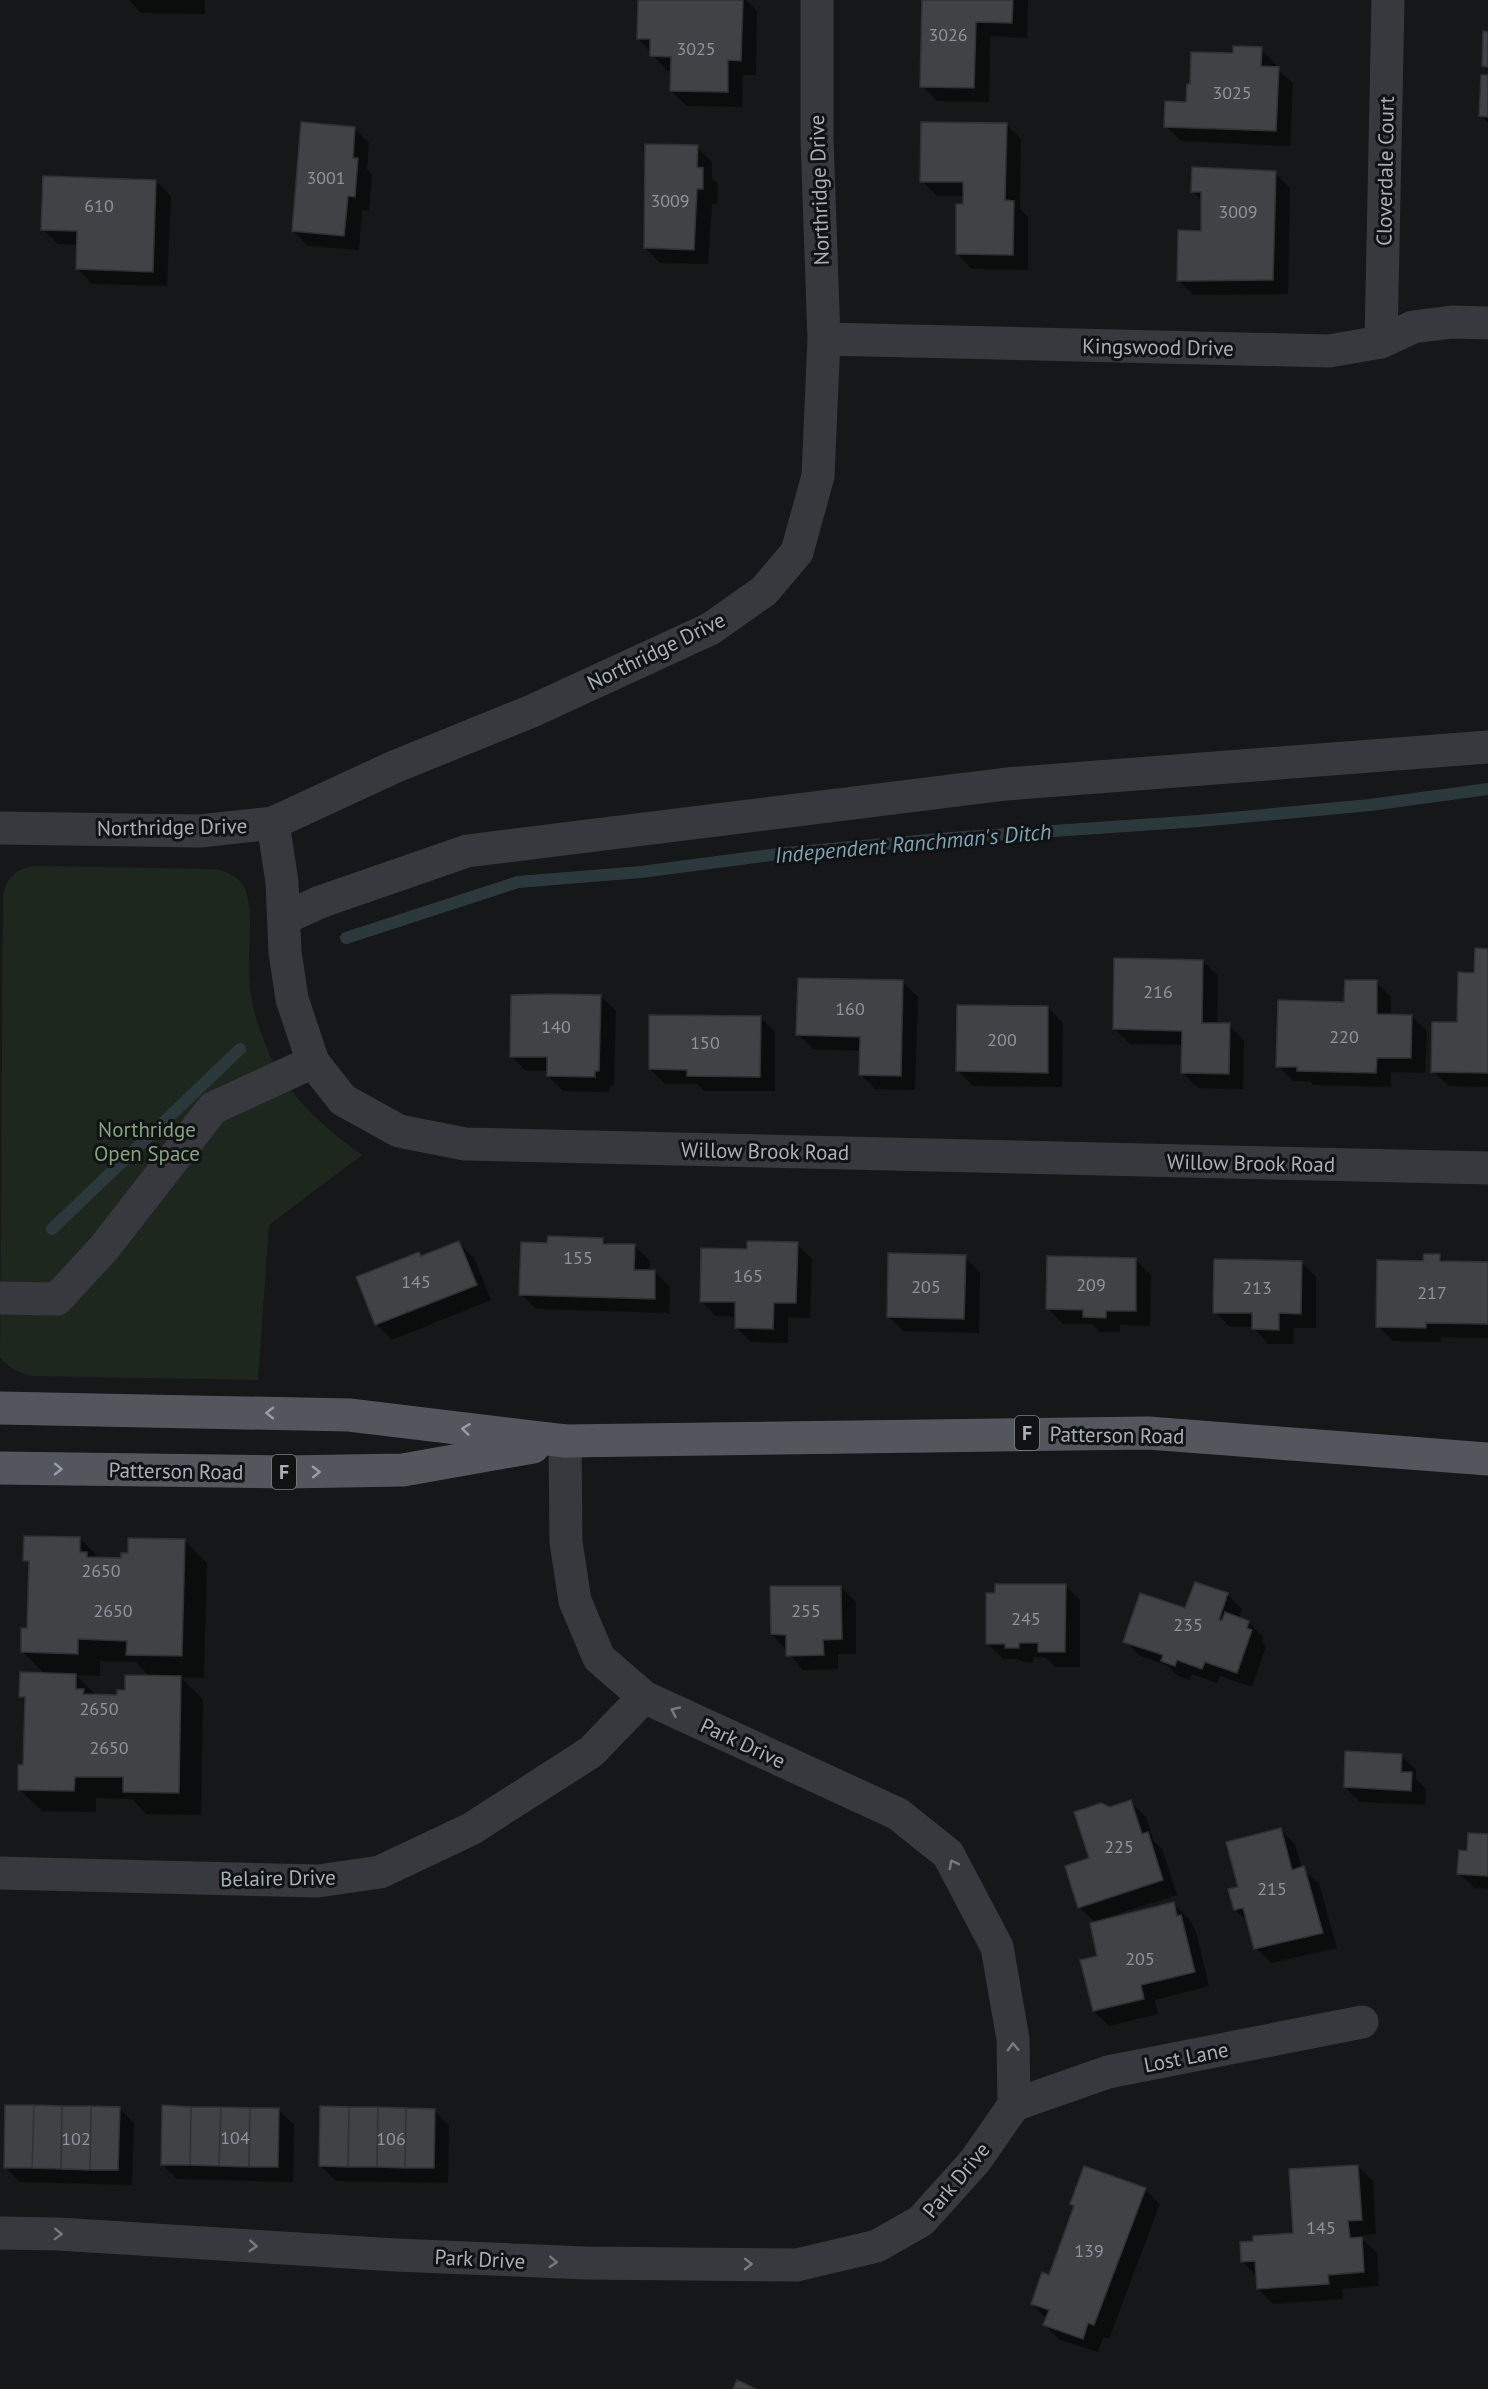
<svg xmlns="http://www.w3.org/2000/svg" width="1488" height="2389" viewBox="0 0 1488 2389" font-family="'PT Sans',sans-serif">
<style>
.green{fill:#1e271e}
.shadow{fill:#0007;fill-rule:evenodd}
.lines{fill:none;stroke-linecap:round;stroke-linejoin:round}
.stream{stroke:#2b393d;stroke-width:12}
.building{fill:#404245;stroke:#303135;stroke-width:1.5}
.minor{stroke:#37393e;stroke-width:33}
.major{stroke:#53575d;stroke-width:33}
.oneway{stroke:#969ea7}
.oneway2{stroke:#757a82}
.labels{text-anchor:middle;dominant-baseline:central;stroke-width:6;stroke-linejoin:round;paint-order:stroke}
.number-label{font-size:18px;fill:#8d949c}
.shield{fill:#111213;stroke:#7a8187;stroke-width:1.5}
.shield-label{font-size:20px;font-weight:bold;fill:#a7b0b9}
.street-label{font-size:21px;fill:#a7b0b9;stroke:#111213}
.park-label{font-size:21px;fill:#82a57d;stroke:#111213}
.water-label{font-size:22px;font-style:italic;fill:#7ca6b6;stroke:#111213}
</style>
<rect width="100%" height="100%" fill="#161718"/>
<path class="green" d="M 35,866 L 216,869 C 229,872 239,877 245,889 C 254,910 248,952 249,976 C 250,997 255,1019 263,1038 C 281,1090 319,1124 362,1155 L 269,1225 L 258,1380 L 33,1376 C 19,1373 9,1369 0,1357 L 3,897 C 6,877 16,869 35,866 Z"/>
<path class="shadow" d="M 129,0 L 205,0 L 205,14 L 141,13 Z
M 639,0 L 746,0 L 757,11 L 756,75 L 743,75 L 742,107 L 687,106 L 671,91 L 672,71 L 667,71 L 638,38 Z
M 924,0 L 1028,0 L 1027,38 L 990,36 L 989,102 L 937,101 L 922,86 Z
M 1261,49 L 1276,64 L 1276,68 L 1293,83 L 1290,146 L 1181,141 L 1166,126 L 1235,55 Z
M 1488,77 L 1488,123 L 1481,116 Z
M 1006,124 L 1021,139 L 1020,209 L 1028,217 L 1028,270 L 972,269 L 957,254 L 965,196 L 937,196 L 922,181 Z
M 354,128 L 369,143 L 367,169 L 372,174 L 369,211 L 362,210 L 359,250 L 308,246 L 293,231 Z
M 697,147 L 712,162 L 712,178 L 718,184 L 717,204 L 712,204 L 708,264 L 660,263 L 645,248 Z
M 1275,173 L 1290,188 L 1288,294 L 1193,295 L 1178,280 L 1202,232 L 1203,201 L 1193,192 Z
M 156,181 L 171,196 L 167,286 L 92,284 L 77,268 L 78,245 L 58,244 L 43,229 Z
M 1488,950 L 1488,1087 L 1448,1086 L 1433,1071 L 1458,1024 L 1476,974 Z
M 1203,961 L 1218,976 L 1217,1024 L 1229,1025 L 1244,1040 L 1243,1089 L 1198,1088 L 1183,1073 L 1183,1045 L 1130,1044 L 1115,1029 Z
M 902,982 L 918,997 L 915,1090 L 875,1089 L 860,1074 L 861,1051 L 813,1049 L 798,1034 Z
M 1376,982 L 1391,997 L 1391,1016 L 1412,1016 L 1427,1031 L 1425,1073 L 1391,1072 L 1391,1087 L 1313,1085 L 1310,1081 L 1293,1081 L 1278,1066 L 1346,1004 Z
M 601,996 L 616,1011 L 614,1085 L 610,1085 L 609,1092 L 563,1091 L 548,1076 L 548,1071 L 526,1071 L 511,1056 Z
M 1048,1007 L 1063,1023 L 1062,1087 L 973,1086 L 958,1071 Z
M 760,1017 L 775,1032 L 775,1091 L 704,1091 L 697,1084 L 665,1084 L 650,1069 Z
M 603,1239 L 609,1246 L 635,1246 L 650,1261 L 649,1272 L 655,1272 L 670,1287 L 669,1313 L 536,1309 L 521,1294 L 549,1244 Z
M 459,1243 L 474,1258 L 491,1300 L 392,1340 L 377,1325 L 358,1277 L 419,1253 L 422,1257 Z
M 797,1244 L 812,1259 L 810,1318 L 788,1317 L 788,1343 L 751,1342 L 736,1327 L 737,1317 L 716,1316 L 701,1301 L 749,1251 Z
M 1439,1256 L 1446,1263 L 1488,1263 L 1488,1338 L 1441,1337 L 1441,1342 L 1393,1341 L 1378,1326 Z
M 965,1257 L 980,1272 L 979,1333 L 903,1331 L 888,1316 Z
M 1136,1260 L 1151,1275 L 1150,1326 L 1120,1325 L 1120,1332 L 1100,1332 L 1092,1324 L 1063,1324 L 1048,1308 Z
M 1301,1262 L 1316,1277 L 1316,1328 L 1294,1328 L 1293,1344 L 1268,1344 L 1253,1327 L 1230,1327 L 1215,1312 Z
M 80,1538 L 100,1559 L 122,1559 L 130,1554 L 185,1541 L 207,1563 L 204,1678 L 181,1677 L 203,1700 L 201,1815 L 146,1814 L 132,1799 L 96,1798 L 96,1812 L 42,1811 L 19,1789 L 25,1767 L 26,1702 L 21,1696 L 45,1674 L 23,1652 L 28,1630 L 30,1565 L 25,1560 ZM 100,1661 L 136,1662 L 150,1677 L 118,1696 L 97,1696 L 76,1675 L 100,1676 Z
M 1065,1585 L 1080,1600 L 1080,1667 L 1055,1667 L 1046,1658 L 1033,1657 L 1033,1663 L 1022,1662 L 1018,1659 L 1003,1659 L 988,1644 L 996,1594 Z
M 841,1587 L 856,1602 L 856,1654 L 838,1654 L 838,1669 L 803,1670 L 772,1634 Z
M 1227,1594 L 1242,1609 L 1239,1619 L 1248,1622 L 1263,1637 L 1262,1642 L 1266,1646 L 1252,1687 L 1220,1676 L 1217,1683 L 1192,1674 L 1190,1680 L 1178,1676 L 1167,1665 L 1140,1656 L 1125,1641 L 1186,1610 Z
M 1401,1755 L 1416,1770 L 1416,1779 L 1426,1789 L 1425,1805 L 1360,1802 L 1345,1787 Z
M 1131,1802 L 1146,1817 L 1153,1840 L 1162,1849 L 1177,1895 L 1105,1918 L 1105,1921 L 1174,1904 L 1189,1919 L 1196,1932 L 1209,1986 L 1155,2000 L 1158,2014 L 1109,2026 L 1094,2011 L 1099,1957 L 1096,1923 L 1079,1907 L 1091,1859 L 1110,1808 Z
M 1280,1829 L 1295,1844 L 1302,1869 L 1319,1883 L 1337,1948 L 1271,1963 L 1256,1948 L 1249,1923 L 1235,1910 L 1240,1888 Z
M 1488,1836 L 1488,1889 L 1474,1888 L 1459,1873 L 1469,1853 Z
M 119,2108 L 134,2123 L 132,2185 L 20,2182 L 5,2167 Z
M 279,2110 L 294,2125 L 293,2182 L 177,2179 L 162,2164 Z
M 434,2110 L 449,2125 L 448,2183 L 336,2181 L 321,2166 Z
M 1358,2166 L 1373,2181 L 1376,2234 L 1363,2235 L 1363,2240 L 1377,2253 L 1379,2286 L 1342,2289 L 1343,2299 L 1273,2304 L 1258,2289 L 1257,2277 L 1242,2261 L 1255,2243 L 1295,2234 Z
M 1145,2189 L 1160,2204 L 1109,2339 L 1103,2337 L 1098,2352 L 1060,2340 L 1045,2325 L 1047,2319 L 1032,2304 L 1050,2277 L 1075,2207 Z"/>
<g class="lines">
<path class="stream" d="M 346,938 L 518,882 L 641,872 L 786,853 L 950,838 L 1199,821 L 1370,805 L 1488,789
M 52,1229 L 240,1049"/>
</g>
<path class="building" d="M 638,0 L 743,0 L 741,61 L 728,60 L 728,92 L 670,91 L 671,57 L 650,56 L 650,39 L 637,39 Z
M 922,0 L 1013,0 L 1012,23 L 976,22 L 974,88 L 920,87 Z
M 1483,31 L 1488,32 L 1488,67 L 1482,66 Z
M 1233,46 L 1262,47 L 1261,66 L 1279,67 L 1276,131 L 1164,127 L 1165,101 L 1186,102 L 1187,84 L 1190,84 L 1191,52 L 1233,53 Z
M 1481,75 L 1488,75 L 1488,117 L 1479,116 Z
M 301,122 L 355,127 L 353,158 L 358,158 L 355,197 L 348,196 L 344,236 L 292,231 Z
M 921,122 L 1007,123 L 1005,200 L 1014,201 L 1013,255 L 956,254 L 956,204 L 963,204 L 963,182 L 920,182 Z
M 645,144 L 698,145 L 697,167 L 703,168 L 703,189 L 697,189 L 694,250 L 644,248 Z
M 1192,167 L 1276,171 L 1273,280 L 1177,281 L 1178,230 L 1201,231 L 1201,192 L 1191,192 Z
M 43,176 L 156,180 L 153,272 L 76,269 L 77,231 L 41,230 Z
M 1475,948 L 1488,949 L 1488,1073 L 1431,1072 L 1432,1022 L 1457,1022 L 1458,972 L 1474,973 Z
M 1114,958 L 1203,960 L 1202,1023 L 1230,1023 L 1229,1074 L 1181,1073 L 1182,1031 L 1113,1029 Z
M 798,978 L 903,980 L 901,1076 L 859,1075 L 860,1037 L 796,1035 Z
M 1345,980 L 1377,980 L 1377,1014 L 1412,1015 L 1411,1058 L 1377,1058 L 1376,1073 L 1297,1071 L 1297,1067 L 1276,1067 L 1278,1000 L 1344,1002 Z
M 551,994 L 601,995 L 599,1071 L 595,1071 L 595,1077 L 547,1076 L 547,1057 L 510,1057 L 511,995 Z
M 957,1005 L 1048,1006 L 1048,1073 L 956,1071 Z
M 649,1015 L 761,1016 L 760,1077 L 687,1076 L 687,1070 L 649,1069 Z
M 548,1236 L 603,1238 L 603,1244 L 635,1244 L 634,1270 L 655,1270 L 655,1299 L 519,1295 L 521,1242 L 547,1243 Z
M 459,1241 L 477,1285 L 375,1325 L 356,1277 L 419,1252 L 421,1256 Z
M 747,1241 L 798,1242 L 796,1303 L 774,1303 L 773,1329 L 735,1328 L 735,1302 L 700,1302 L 701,1248 L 747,1249 Z
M 888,1253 L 966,1255 L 964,1319 L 887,1317 Z
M 1424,1254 L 1440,1254 L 1440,1261 L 1488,1262 L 1488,1324 L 1426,1323 L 1426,1328 L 1376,1327 L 1377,1260 L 1423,1261 Z
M 1047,1256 L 1136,1258 L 1136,1311 L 1106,1311 L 1106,1318 L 1083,1317 L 1083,1310 L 1046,1309 Z
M 1214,1259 L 1302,1261 L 1301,1314 L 1279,1313 L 1279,1330 L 1252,1329 L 1252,1313 L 1213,1313 Z
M 24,1536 L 80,1537 L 80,1552 L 87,1552 L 87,1557 L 121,1558 L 121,1553 L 128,1553 L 128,1538 L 185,1539 L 182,1656 L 126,1655 L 127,1641 L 78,1639 L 78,1654 L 21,1652 L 21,1628 L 27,1628 L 29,1561 L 23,1561 Z
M 1195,1582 L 1228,1593 L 1219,1620 L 1222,1620 L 1225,1612 L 1249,1621 L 1247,1628 L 1252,1630 L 1237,1673 L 1205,1662 L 1202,1669 L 1177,1660 L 1175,1666 L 1161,1661 L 1163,1655 L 1123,1642 L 1140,1593 L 1185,1608 Z
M 995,1584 L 1066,1584 L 1065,1652 L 1038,1652 L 1038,1643 L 1019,1643 L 1019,1648 L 1005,1648 L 1005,1644 L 986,1644 L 986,1593 L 995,1593 Z
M 770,1586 L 841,1586 L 842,1639 L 823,1640 L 824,1655 L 786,1656 L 786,1635 L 771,1634 Z
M 20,1672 L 76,1674 L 76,1689 L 84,1689 L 83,1694 L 117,1695 L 117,1690 L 125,1690 L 125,1675 L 181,1676 L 179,1793 L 123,1792 L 123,1777 L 75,1777 L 74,1791 L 18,1790 L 18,1765 L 23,1765 L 25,1697 L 19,1697 Z
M 1345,1751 L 1402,1754 L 1401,1772 L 1412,1772 L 1411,1791 L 1344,1787 Z
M 1131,1800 L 1142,1834 L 1148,1832 L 1163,1880 L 1078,1908 L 1065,1866 L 1089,1858 L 1074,1812 L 1101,1803 L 1110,1807 Z
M 1281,1828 L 1292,1870 L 1304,1866 L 1323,1933 L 1254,1949 L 1243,1908 L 1234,1910 L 1228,1889 L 1238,1887 L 1226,1842 Z
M 1468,1833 L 1488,1834 L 1488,1876 L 1457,1874 L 1459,1850 L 1467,1851 Z
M 1174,1902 L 1177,1916 L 1181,1915 L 1195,1972 L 1141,1985 L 1144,1999 L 1093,2011 L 1080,1960 L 1097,1956 L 1090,1923 Z
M 5,2105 L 34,2105 L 32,2168 L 4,2168 Z
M 34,2105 L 62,2106 L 61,2169 L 32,2168 Z
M 162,2105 L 191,2107 L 190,2165 L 161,2165 Z
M 62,2106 L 91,2106 L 90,2170 L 61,2169 Z
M 91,2106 L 120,2107 L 118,2170 L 90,2170 Z
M 320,2106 L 349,2107 L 348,2167 L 319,2166 Z
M 191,2107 L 221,2107 L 219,2166 L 190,2165 Z
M 221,2107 L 250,2108 L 249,2167 L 219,2166 Z
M 349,2107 L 378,2107 L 377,2167 L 348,2167 Z
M 378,2107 L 406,2108 L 405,2168 L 377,2167 Z
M 250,2108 L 279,2108 L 278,2167 L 249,2167 Z
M 406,2108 L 435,2109 L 434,2168 L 405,2168 Z
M 1358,2165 L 1362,2220 L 1348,2221 L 1350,2238 L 1362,2237 L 1364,2272 L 1328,2275 L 1329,2284 L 1257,2289 L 1255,2261 L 1241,2262 L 1240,2242 L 1253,2241 L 1253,2236 L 1293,2233 L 1289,2169 Z
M 1084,2166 L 1146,2188 L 1094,2325 L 1088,2323 L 1083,2339 L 1043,2325 L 1049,2310 L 1031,2304 L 1042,2272 L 1049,2275 L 1074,2206 L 1070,2204 Z
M 737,2380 L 756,2389 L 733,2389 Z"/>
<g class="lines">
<path class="minor" d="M 824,339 L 1329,351 L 1381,342 L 1413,327 L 1452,322 L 1488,323
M 1381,342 L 1388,0
M 273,823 L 282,882 L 285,952 L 292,999 L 313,1062 L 343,1100 L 399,1131 L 465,1144 L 1488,1168
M 0,828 L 200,831 L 273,823 L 394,767 L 532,711 L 710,629 L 764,591 L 797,552 L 818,476 L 824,339 L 817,138 L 817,0
M 285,918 L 320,902 L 467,851 L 1006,784 L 1488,747
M 0,1298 L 57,1299 L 104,1248 L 213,1108 L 313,1062
M 0,1873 L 318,1881 L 380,1872 L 471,1829 L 591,1752 L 644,1697
M 1014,2105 L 1108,2072 L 1362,2022
M 0,2233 L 58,2234 L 396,2255 L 585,2263 L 797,2265 L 877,2246 L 921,2221 L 975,2161 L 1014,2105 L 1013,2039 L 997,1947 L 948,1854 L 898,1814 L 644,1697 L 599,1658 L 575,1601 L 566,1542 L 565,1441"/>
<path class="major" d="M 0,1408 L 349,1415 L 565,1441 L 1148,1433 L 1488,1459
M 0,1468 L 286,1472 L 403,1470 L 533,1447"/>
</g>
<defs><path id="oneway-chevron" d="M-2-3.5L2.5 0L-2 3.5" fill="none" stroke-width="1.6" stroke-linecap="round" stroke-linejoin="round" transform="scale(1.5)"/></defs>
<g class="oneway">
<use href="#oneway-chevron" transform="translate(270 1413) rotate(-179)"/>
<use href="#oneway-chevron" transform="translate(466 1429) rotate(-173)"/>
<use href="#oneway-chevron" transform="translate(58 1469) rotate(1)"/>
<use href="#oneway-chevron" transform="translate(316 1472) rotate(-1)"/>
</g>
<g class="oneway2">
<use href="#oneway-chevron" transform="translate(675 1711) rotate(-155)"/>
<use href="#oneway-chevron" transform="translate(953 1864) rotate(-118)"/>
<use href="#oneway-chevron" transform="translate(1013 2047) rotate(-92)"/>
<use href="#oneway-chevron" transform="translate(58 2234) rotate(2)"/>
<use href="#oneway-chevron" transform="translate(253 2246) rotate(4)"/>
<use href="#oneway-chevron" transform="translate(553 2262) rotate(3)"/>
<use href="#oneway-chevron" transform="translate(748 2264)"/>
</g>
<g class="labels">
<g class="number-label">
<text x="948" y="34">3026</text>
<text x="696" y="48">3025</text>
<text x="1232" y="92">3025</text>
<text x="326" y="177">3001</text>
<text x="670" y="200">3009</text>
<text x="99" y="205">610</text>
<text x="1238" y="211">3009</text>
<text x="1158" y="991">216</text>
<text x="850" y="1008">160</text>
<text x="556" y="1026">140</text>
<text x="1344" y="1036">220</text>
<text x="1002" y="1039">200</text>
<text x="705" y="1042">150</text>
<text x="578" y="1257">155</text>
<text x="748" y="1275">165</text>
<text x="416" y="1281">145</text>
<text x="1091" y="1284">209</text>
<text x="926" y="1286">205</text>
<text x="1257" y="1287">213</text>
<text x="1432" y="1292">217</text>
<text x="101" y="1570">2650</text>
<text x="113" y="1610">2650</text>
<text x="806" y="1610">255</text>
<text x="1026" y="1618">245</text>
<text x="1188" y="1624">235</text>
<text x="99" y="1708">2650</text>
<text x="109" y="1747">2650</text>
<text x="1119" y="1846">225</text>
<text x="1272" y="1888">215</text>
<text x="1140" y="1958">205</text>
<text x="235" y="2137">104</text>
<text x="76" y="2138">102</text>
<text x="391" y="2138">106</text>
<text x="1321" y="2227">145</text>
<text x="1089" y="2250">139</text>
</g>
<g class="shield">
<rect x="1015" y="1416" width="24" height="34" rx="4.5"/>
<rect x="272" y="1455" width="24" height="34" rx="4.5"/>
</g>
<g class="shield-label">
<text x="1027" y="1433">F</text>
<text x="284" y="1472">F</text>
</g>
<g class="street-label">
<text transform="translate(1385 171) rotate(-89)">Cloverdale Court</text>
<text transform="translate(819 190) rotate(-92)">Northridge Drive</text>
<text transform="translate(1158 347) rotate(1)">Kingswood Drive</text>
<text transform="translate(656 651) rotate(-26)">Northridge Drive</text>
<text transform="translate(172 827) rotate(-1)">Northridge Drive</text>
<text transform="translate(765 1151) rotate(1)">Willow Brook Road</text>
<text transform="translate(1251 1163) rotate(1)">Willow Brook Road</text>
<text transform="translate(1117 1435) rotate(1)">Patterson Road</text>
<text transform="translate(176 1471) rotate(1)">Patterson Road</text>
<text transform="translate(743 1743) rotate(25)">Park Drive</text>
<text transform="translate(278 1878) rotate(-1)">Belaire Drive</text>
<text transform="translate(1186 2057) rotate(-11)">Lost Lane</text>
<text transform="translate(956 2180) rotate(-50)">Park Drive</text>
<text transform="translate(480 2259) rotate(3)">Park Drive</text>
</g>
<g class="park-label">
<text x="147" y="1129">Northridge<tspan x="147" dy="24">Open Space</tspan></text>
</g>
<g class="water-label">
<text transform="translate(913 843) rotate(-5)">Independent Ranchman's Ditch</text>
</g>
</g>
</svg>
